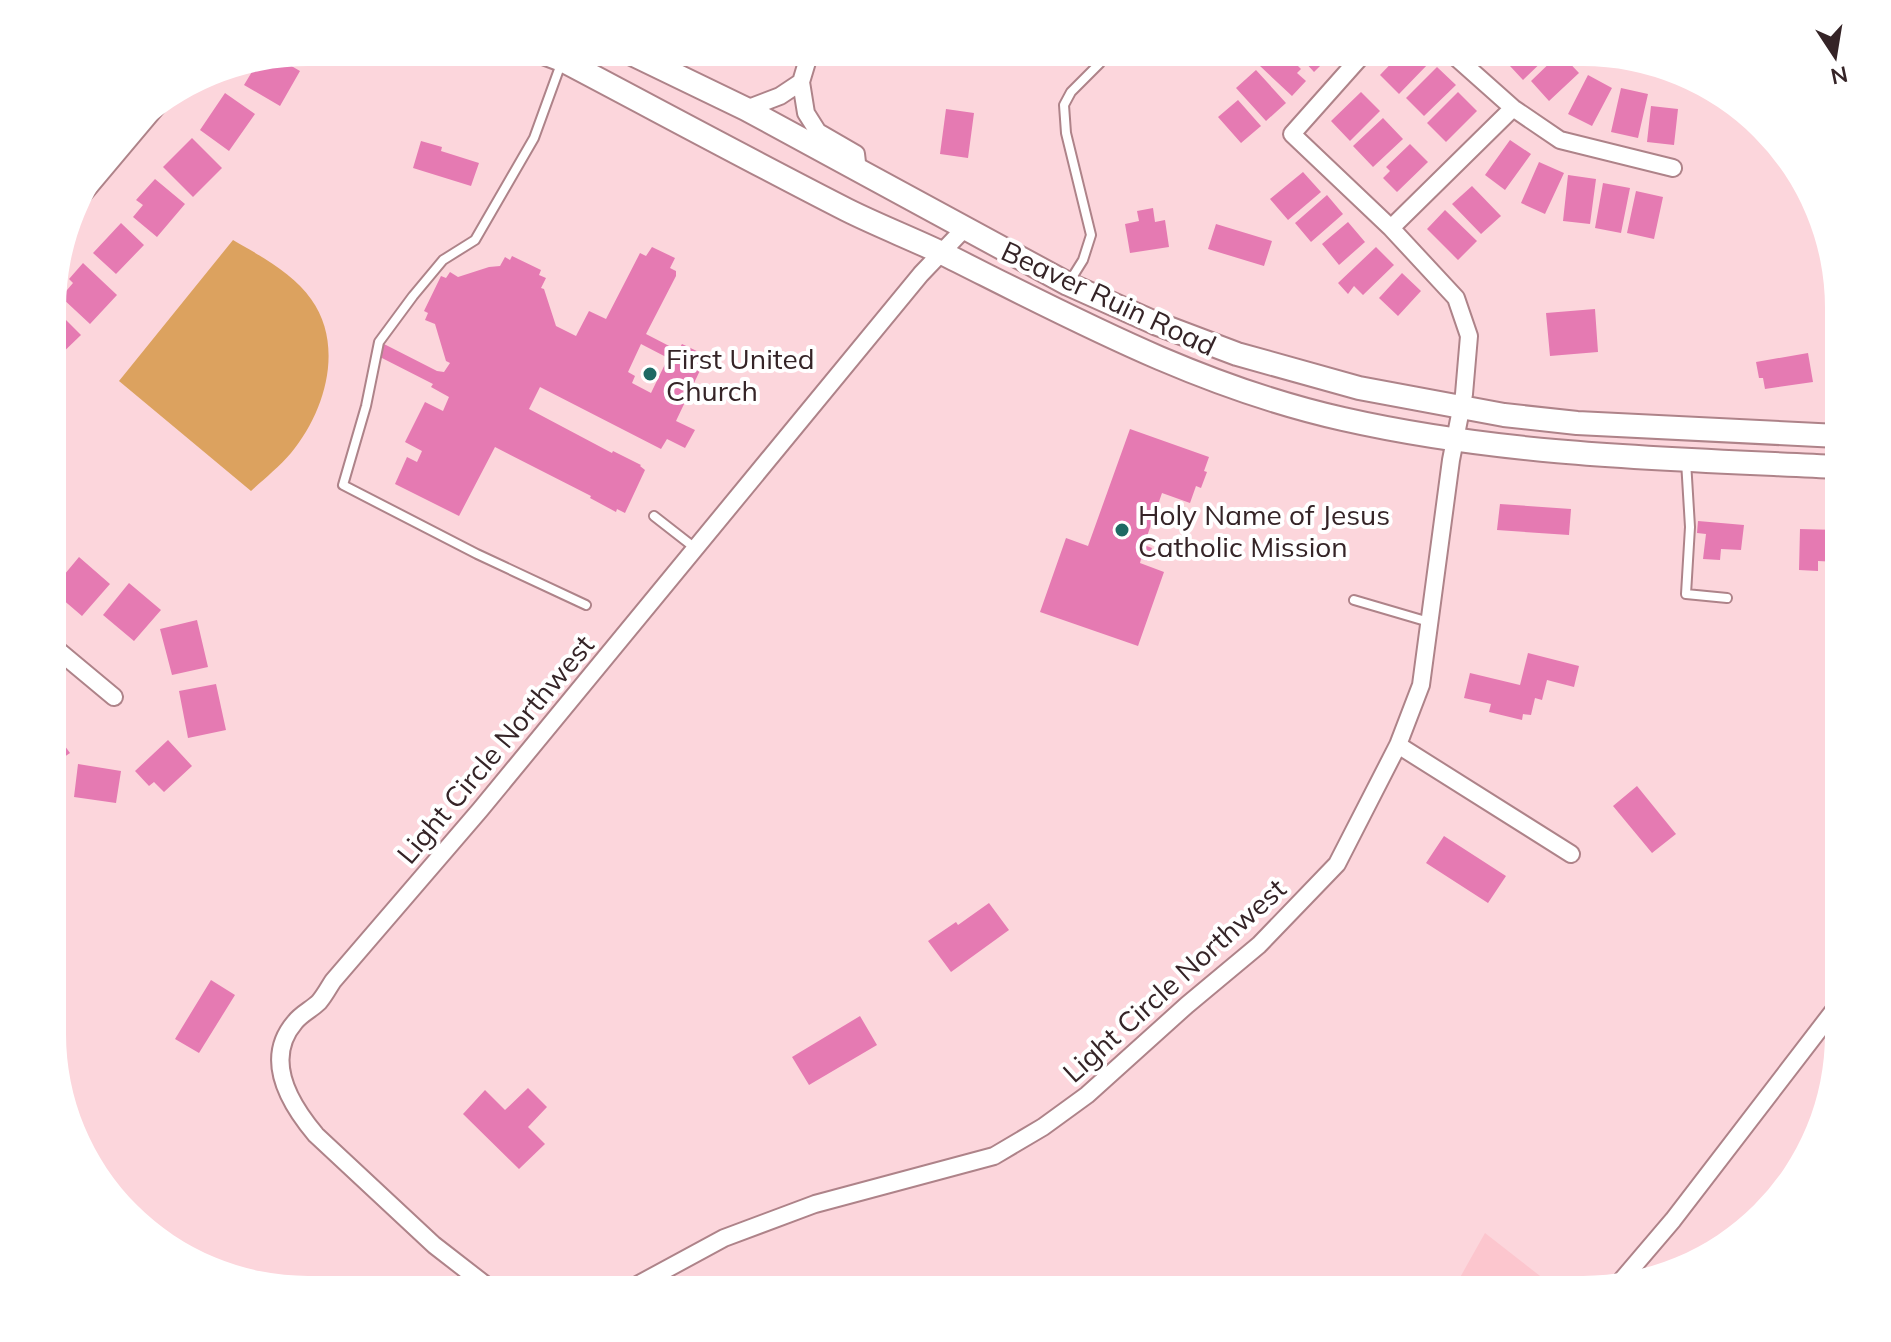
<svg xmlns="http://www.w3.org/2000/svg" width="1891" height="1342" viewBox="0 0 1891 1342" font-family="Mulish,sans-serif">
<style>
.built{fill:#fcc6ce}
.green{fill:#dca25f}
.building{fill:#e57ab2;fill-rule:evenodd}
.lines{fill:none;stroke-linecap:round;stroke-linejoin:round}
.service-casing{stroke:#ae8389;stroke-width:12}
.minor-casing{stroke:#ae8389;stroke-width:20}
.secondary-casing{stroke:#ae8389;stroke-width:26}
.service{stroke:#fff;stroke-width:8}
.minor{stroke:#fff;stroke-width:16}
.secondary{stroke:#fff;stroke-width:22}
.poi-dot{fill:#1e6964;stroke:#fff;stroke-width:3}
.labels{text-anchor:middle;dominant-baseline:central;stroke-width:8;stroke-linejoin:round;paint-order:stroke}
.street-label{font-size:28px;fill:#352427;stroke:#fff}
.poi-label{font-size:28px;fill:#352427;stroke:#fff;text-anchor:start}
</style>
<rect width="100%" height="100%" fill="#fcd6dc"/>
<path class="built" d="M 1485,1233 L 1558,1290 L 1453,1290 Z"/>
<path class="green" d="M 233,240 C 259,255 294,274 311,299 C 345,346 325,412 291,453 C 279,467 264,479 251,491 L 119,381 Z"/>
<path class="building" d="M 1273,52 L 1284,52 L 1301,69 L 1297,73 L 1306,81 L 1292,96 L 1260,66 Z
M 1296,52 L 1324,52 L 1329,57 L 1314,72 Z
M 1402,52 L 1418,52 L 1429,63 L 1399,94 L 1380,75 Z
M 1512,52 L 1551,53 L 1523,80 L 1510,66 L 1518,58 Z
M 1560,53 L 1579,73 L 1549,101 L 1531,81 Z
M 276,57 L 300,71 L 280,106 L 244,85 L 259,60 Z
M 1437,67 L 1456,85 L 1424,116 L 1406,98 Z
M 1256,70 L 1286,103 L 1266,121 L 1236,88 Z
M 1588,75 L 1612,88 L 1592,126 L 1568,114 Z
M 1621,88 L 1648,94 L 1638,138 L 1611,132 Z
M 1361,92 L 1380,111 L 1350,141 L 1331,121 Z
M 1458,92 L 1477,111 L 1446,142 L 1427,123 Z
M 225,93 L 255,114 L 229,151 L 200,130 Z
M 1238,100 L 1261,126 L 1241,143 L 1218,117 Z
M 1651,106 L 1678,109 L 1674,145 L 1647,142 Z
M 946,109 L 974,113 L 968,158 L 940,154 Z
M 1383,118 L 1403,139 L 1373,167 L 1353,146 Z
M 192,138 L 222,168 L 193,197 L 163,167 Z
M 1510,140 L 1531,154 L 1505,190 L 1485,175 Z
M 421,141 L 442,147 L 441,151 L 479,163 L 471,186 L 413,168 Z
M 1410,144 L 1428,162 L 1397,192 L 1383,178 L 1390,171 L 1386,167 Z
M 1539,162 L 1564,173 L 1545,214 L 1521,203 Z
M 1303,172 L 1321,192 L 1288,220 L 1270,199 Z
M 1568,175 L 1596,179 L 1590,224 L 1563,221 Z
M 155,179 L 185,204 L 157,237 L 133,217 L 143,205 L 136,200 Z
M 1603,183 L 1630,188 L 1621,233 L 1595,228 Z
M 1472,186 L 1501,216 L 1481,234 L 1452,204 Z
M 1636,191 L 1663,197 L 1654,239 L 1627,233 Z
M 1327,195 L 1343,214 L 1311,242 L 1295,223 Z
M 1153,208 L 1155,222 L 1165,220 L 1169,247 L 1130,253 L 1125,224 L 1139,221 L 1137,211 Z
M 1445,210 L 1477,241 L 1458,260 L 1427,229 Z
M 1348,222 L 1365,242 L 1339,265 L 1322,244 Z
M 121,223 L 144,245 L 116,274 L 93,253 Z
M 1216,224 L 1272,241 L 1264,266 L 1208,249 Z
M 652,247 L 675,258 L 670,268 L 676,271 L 676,276 L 646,334 L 675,349 L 679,349 L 682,344 L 701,353 L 698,359 L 704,362 L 676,421 L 695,430 L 685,448 L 667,439 L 661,449 L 540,387 L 529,409 L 612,453 L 613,451 L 641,465 L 640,466 L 645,470 L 625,513 L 617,509 L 616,512 L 590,498 L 591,496 L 495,447 L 459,516 L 395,484 L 407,457 L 417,462 L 422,451 L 405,442 L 425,402 L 443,411 L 449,397 L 431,387 L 433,384 L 378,356 L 384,344 L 437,371 L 444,372 L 450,363 L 446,361 L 435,324 L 425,320 L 428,313 L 424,311 L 441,276 L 446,278 L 450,272 L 458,277 L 489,267 L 500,266 L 505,257 L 510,260 L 512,256 L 541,270 L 539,275 L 546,278 L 541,288 L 544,289 L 556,326 L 576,336 L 589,311 L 606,319 L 640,253 L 646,256 ZM 641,344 L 668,358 L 651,393 L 632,383 L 635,376 L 628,372 Z
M 1376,247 L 1394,265 L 1363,295 L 1354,286 L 1348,294 L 1338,283 Z
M 83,263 L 117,295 L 90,324 L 61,297 L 73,283 L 69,279 Z
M 1402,273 L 1421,291 L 1398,316 L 1379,298 Z
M 54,308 L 81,335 L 54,361 Z
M 1595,309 L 1598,352 L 1550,356 L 1546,313 Z
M 1808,353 L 1813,382 L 1765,389 L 1763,378 L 1759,378 L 1756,362 Z
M 1130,429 L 1209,457 L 1204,471 L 1207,472 L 1201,488 L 1196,486 L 1190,503 L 1162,493 L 1144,545 L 1152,548 L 1147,561 L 1141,559 L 1140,563 L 1164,572 L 1138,646 L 1040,612 L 1066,538 L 1088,546 Z
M 1500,504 L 1571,509 L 1569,535 L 1497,530 Z
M 1698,521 L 1744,525 L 1741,550 L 1721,549 L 1720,560 L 1703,559 L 1706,534 L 1697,533 Z
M 1800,529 L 1838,530 L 1838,562 L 1818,561 L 1818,571 L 1799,570 Z
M 54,545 L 65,558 L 54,566 Z
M 79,557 L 110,584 L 82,616 L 54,592 L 54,587 Z
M 129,583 L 161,610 L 134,641 L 103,615 Z
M 197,620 L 208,667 L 172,675 L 160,629 Z
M 1528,653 L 1579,666 L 1574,687 L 1547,680 L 1542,700 L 1535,698 L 1531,715 L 1523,714 L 1522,720 L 1489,712 L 1491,704 L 1464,698 L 1470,673 L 1520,685 Z
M 216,684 L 226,730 L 188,738 L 179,691 Z
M 54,731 L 70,753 L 54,764 Z
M 168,740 L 192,766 L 164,792 L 154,782 L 149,786 L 135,771 Z
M 78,764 L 121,771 L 116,803 L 74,797 Z
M 1637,786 L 1676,834 L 1652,853 L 1613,806 Z
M 1444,836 L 1506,876 L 1488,903 L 1426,863 Z
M 989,903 L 1009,930 L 951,972 L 928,941 L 956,922 L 958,925 Z
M 211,980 L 235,995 L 199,1053 L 175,1039 Z
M 860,1016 L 877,1045 L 809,1085 L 792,1057 Z
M 528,1088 L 547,1107 L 528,1127 L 545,1144 L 519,1169 L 463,1114 L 485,1090 L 505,1110 Z"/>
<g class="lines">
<g class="service-casing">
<path id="service" d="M 562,61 L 534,138 L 475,240 L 443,260 L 413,296 L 379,342 L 366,406 L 343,485 L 477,554 L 586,605
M 1068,284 L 1083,260 L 1091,235 L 1066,133 L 1064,105 L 1071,92 L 1100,63
M 1686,461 L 1690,527 L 1686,594 L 1727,598
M 654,516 L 695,548
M 1354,600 L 1429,622"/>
</g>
<g class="minor-casing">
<path id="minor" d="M 1450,52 L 1513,108 L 1560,140 L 1673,168
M 801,82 L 806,113 L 818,132 L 856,154 L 858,171
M 746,109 L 780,96 L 801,82 L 810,52
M 80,198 L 159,104
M 1391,228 L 1513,108
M 54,647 L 114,697
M 1398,745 L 1571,854
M 1621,1281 L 1673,1220 L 1838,1005
M 492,1290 L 434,1245 L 316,1135 C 289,1103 263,1059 295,1022 C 301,1014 312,1009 319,1002 C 325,995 329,987 333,981 L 480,810 L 921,274 L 964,229
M 628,1290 L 724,1238 L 815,1204 L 994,1156 L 1043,1127 L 1087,1095 L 1187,1005 L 1259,945 L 1337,864 L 1398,745 L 1421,685 L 1451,460 L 1464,394 L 1469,336 L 1456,298 L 1391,228 L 1292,134 L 1365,52"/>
</g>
<g class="secondary-casing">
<path id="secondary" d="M 541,52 L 562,60 C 657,110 751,161 847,210 C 879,226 913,239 946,255 C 1076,320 1200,387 1343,419 C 1506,456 1672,459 1838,467
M 628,52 L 746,109 L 1068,284 L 1155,323 L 1237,354 L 1359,388 L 1504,415 L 1577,423 L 1838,436"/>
</g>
<use href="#service" class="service"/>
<use href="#minor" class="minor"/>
<use href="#secondary" class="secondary"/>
</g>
<g class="poi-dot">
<circle cx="650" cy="374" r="8"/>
<circle cx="1122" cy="530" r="8"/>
</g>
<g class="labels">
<g class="street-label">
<text transform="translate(1109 298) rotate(25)">Beaver Ruin Road</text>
<text transform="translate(495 749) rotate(-50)">Light Circle Northwest</text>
<text transform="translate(1174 980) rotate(-42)">Light Circle Northwest</text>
</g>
<g class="poi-label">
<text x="666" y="358">First United<tspan x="666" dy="32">Church</tspan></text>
<text x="1138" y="514">Holy Name of Jesus<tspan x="1138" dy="32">Catholic Mission</tspan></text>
</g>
</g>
<path d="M0 0H1891V1342H0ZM308 66H1583A242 242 0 0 1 1825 308V1034A242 242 0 0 1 1583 1276H308A242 242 0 0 1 66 1034V308A242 242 0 0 1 308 66Z" fill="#fff" fill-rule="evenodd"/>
<g transform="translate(1835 56) rotate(168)" stroke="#ffffff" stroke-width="6" paint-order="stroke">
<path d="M0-6L14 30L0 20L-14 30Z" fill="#352427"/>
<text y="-12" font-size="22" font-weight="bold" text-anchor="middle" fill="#352427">N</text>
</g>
</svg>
